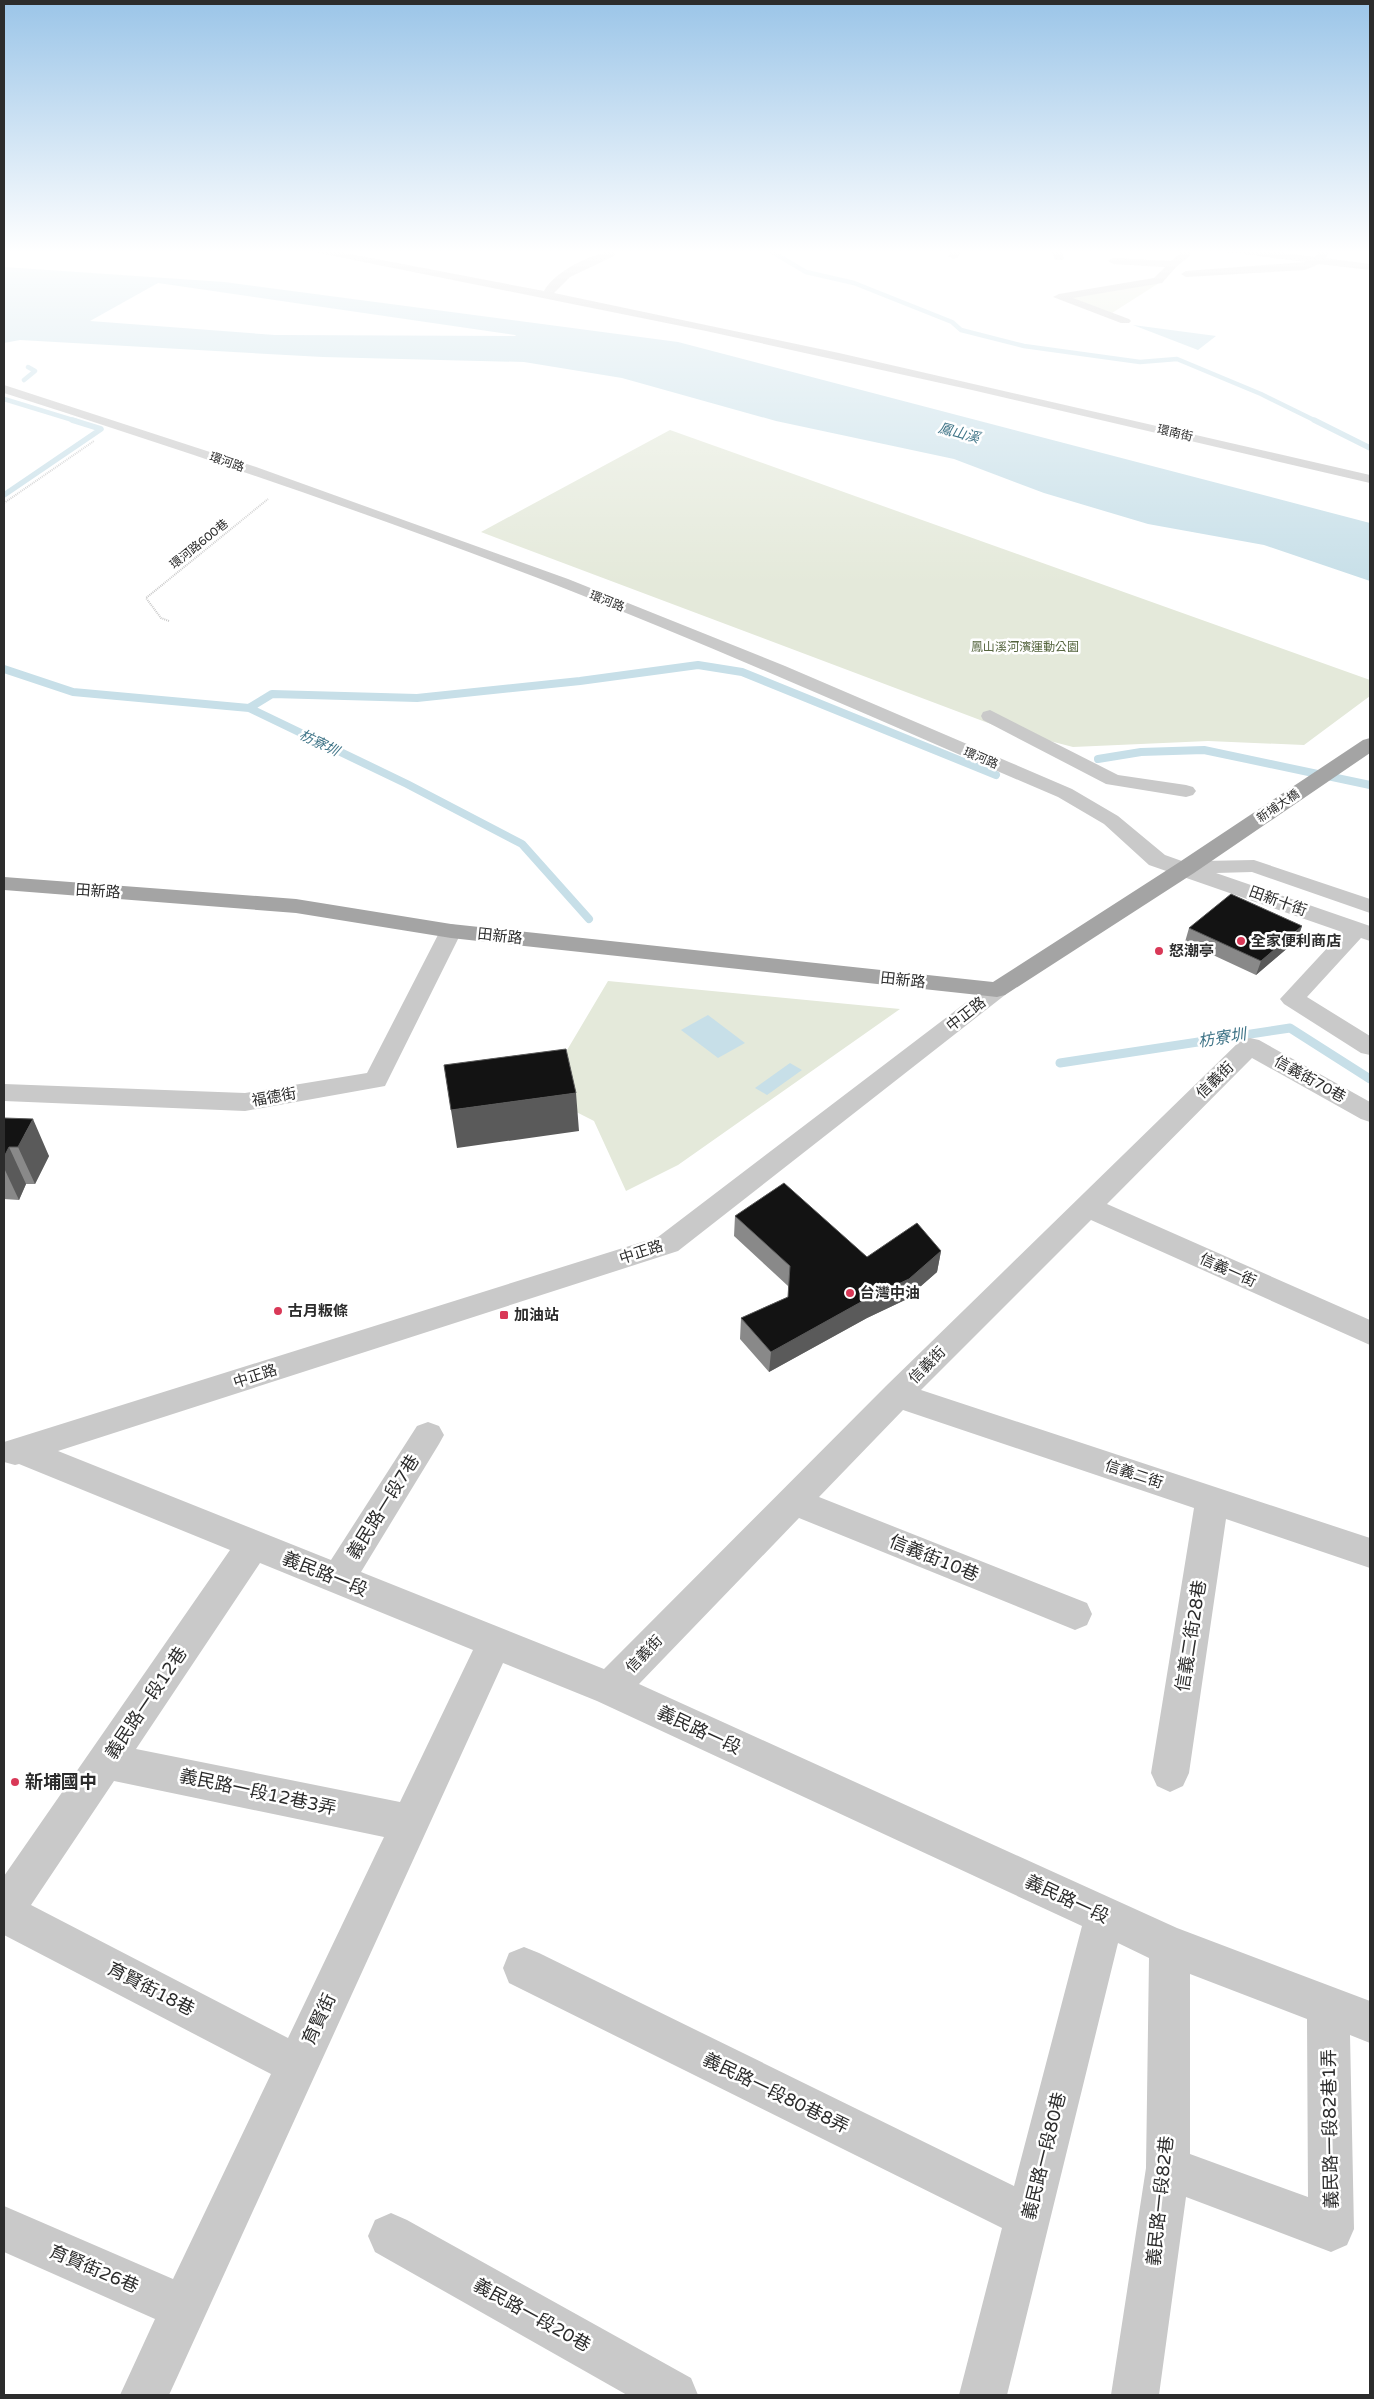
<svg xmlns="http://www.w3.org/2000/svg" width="1374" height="2399" viewBox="0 0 1374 2399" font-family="'Varela Round','Noto Sans TC',sans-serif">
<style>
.green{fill:#e4e9da}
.water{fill:#c7dfe8;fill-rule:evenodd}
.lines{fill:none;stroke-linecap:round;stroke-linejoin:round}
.stream-far3{stroke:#c7dfe8;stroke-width:4.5}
.stream-far2{stroke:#c7dfe8;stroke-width:5.5}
.stream-far1{stroke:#c7dfe8;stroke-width:8}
.stream{stroke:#c7dfe8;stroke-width:9}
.path{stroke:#c9c9c9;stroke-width:2;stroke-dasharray:1 1;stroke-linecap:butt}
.minor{fill:#c9c9c9;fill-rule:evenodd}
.major{fill:#a4a4a4;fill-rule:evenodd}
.wall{fill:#898989}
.shaded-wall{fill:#5a5a5a}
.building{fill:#131313;stroke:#5a5a5a}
.poi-dot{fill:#d93857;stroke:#fff;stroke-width:2}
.labels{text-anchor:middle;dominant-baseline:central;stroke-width:5;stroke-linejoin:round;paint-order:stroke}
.far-street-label{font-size:12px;fill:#2c2c2c;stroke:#fff}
.far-park-label{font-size:12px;fill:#54643d;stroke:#fff}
.far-water-label{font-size:14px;font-style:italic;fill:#407588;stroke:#fff}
.street-label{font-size:15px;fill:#2c2c2c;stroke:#fff}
.poi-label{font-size:15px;font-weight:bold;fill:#2c2c2c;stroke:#fff;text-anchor:start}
.water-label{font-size:16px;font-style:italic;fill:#407588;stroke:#fff}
.near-street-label{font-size:18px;fill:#2c2c2c;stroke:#fff}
.near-poi-label{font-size:18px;font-weight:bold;fill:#2c2c2c;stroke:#fff;text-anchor:start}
</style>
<rect width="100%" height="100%" fill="#fff"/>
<path class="green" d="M 1159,283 L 1112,313 L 1067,297 Z
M 670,430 L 1370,680 L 1370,696 L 1304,745 L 1208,741 L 1073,747 L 1004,729 L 481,532 Z
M 608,981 L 900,1009 L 678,1165 L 626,1191 L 594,1121 L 541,1094 Z"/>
<path class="water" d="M 4,267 L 224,282 L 678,342 L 1370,523 L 1370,581 L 1264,545 L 1148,524 L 1044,493 L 954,459 L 776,421 L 622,378 L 524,362 L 323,357 L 20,340 L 4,343 ZM 158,283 L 515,335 L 516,336 L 275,335 L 90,321 Z
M 1133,325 L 1216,336 L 1198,350 Z
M 708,1015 L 745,1043 L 718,1058 L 681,1030 Z
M 790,1063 L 802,1070 L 767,1095 L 755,1088 Z"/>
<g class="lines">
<path class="stream-far3" d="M 767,249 L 806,272 L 854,283 L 952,322 L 961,330 L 1024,346 L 1140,362 L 1177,359 L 1261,394 L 1316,421
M 24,380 L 35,371 L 28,367
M 4,399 L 76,421"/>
<path class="stream-far2" d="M 1314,420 L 1370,448
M 4,495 L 101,429 L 72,420"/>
<path class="stream-far1" d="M 4,669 L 73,692 L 249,708 L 407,784 L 522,844 L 589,919
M 249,708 L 272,694 L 417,698 L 580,681 L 698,665 L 742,672 L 996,775
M 1098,759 L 1141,752 L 1204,750 L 1370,785"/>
<path class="stream" d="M 1060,1063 L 1290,1028 L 1370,1079"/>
<path class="path" d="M 4,503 L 94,441
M 169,621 L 161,618 L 146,598 L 268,499"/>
<path class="minor" d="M 299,249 L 324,249 L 544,291 C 556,270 589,256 612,250 L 616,251 L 616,255 L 570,277 L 554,293 L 839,353 L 1370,475 L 1370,483 L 972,390 L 706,331 Z
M 953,249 L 964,249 L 957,258 L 953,259 L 948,256 Z
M 1051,249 L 1061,249 L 1064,258 L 1063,260 L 1055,260 Z
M 1182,249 L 1192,249 L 1189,257 L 1177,266 L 1162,283 L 1073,298 L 1129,319 L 1131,321 L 1129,323 L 1121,323 L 1053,297 L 1059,294 L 1154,278 L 1165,267 L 1113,264 L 1108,261 L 1113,258 L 1171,261 L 1180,254 Z
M 1222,249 L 1256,249 L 1315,257 L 1321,249 L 1332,249 L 1325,258 L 1370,264 L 1370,270 L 1319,264 L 1305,270 L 1186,277 L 1181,274 L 1186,271 L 1306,262 L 1227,252 Z
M 4,385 L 253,466 L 568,579 L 785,666 L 1072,789 L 1118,816 L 1165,855 L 1193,865 L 1202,861 L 1254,860 L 1370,899 L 1370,913 L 1252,872 L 1216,873 L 1370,926 L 1370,941 L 1361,938 L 1307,997 L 1370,1036 L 1370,1055 L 1361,1053 L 1284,1004 L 1280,999 L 1342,932 L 1149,865 L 1104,824 L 1058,797 C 891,726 725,651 556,585 C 374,515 189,452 4,393 Z
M 990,710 L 1118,775 L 1186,785 L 1193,787 L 1196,791 L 1193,795 L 1186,797 L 1106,784 L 983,720 L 981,716 L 983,712 Z
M 451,924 L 459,926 L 462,931 L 385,1086 L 245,1111 L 4,1101 L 4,1084 L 245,1093 L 367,1073 L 440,931 L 443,926 Z
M 997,983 L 1005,985 L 1009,990 L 1005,995 L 678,1251 L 58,1451 L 331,1560 L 417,1426 L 428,1422 L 439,1426 L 444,1435 L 439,1444 L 361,1572 L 604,1669 L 886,1386 L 1241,1040 L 1250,1038 L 1259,1040 L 1370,1102 L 1370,1122 L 1361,1119 L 1252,1058 L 1107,1204 L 1370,1320 L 1370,1345 L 1091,1220 L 921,1390 L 1370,1538 L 1370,1568 L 1226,1519 L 1189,1773 L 1183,1786 L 1170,1792 L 1157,1786 L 1151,1773 L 1194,1508 L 903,1410 L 819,1497 L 1087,1603 L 1092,1614 L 1087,1625 L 1075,1630 L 799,1518 L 639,1684 L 1177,1928 L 1370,2001 L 1370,2043 L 1350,2035 L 1354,2229 L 1347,2245 L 1331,2252 L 1186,2197 L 1159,2395 L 1111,2395 L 1146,2168 L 1149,1958 L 1118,1943 L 1007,2395 L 959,2395 L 1002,2228 L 509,1983 L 503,1968 L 509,1953 L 524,1947 L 539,1953 L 1014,2186 L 1082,1926 L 597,1701 L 503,1663 L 169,2395 L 120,2395 L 155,2319 L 4,2252 L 4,2206 L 173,2279 L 271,2074 L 4,1935 L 4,1876 L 230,1550 L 19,1464 L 15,1465 L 4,1462 L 4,1442 L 658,1237 L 989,985 ZM 260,1563 L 473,1650 L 400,1802 L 136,1749 ZM 114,1781 L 384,1837 L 288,2038 L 31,1905 ZM 1190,1974 L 1307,2019 L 1308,2197 L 1190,2154 Z
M 391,2213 L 407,2220 L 691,2378 L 698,2395 L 627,2395 L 375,2252 L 368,2236 L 375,2220 Z"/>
<path class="major" d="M 1370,738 L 1370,753 L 1194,873 L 1005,995 L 997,997 L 451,938 L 296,913 L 4,890 L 4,877 L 296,899 L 451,924 L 993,982 L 1178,863 L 1363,740 Z"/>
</g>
<path class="wall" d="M 1302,926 L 1297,940 L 1256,975 L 1185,942 L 1189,928 Z
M 4,1118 L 49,1156 L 35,1184 L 26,1184 L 19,1200 L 4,1199 Z
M 735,1216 L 867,1257 L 941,1251 L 937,1272 L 905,1300 L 867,1318 L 769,1372 L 740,1339 L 741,1318 L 788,1297 L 788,1286 L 734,1236 Z"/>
<path class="shaded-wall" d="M 1302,926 L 1297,940 L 1256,975 L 1261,961 Z
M 576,1093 L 579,1131 L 457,1148 L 451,1110 Z
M 33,1119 L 49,1156 L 35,1184 L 18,1147 Z
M 9,1147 L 26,1184 L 19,1200 L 4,1168 L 4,1157 Z
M 941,1251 L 937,1272 L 905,1300 L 867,1318 L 769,1372 L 771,1352 Z"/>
<path class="building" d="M 1231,894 L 1302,926 L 1261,961 L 1189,928 Z
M 566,1049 L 576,1093 L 451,1110 L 444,1065 Z
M 4,1118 L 33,1119 L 18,1147 L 9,1147 L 4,1157 Z
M 784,1183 L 867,1257 L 917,1223 L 941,1251 L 909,1279 L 870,1297 L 771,1352 L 741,1318 L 788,1297 L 790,1266 L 735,1216 Z"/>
<linearGradient id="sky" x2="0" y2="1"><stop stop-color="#9bc5e8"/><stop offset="0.43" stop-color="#fff"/><stop offset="1" stop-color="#fff" stop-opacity="0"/></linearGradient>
<rect width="1374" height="585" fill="url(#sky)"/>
<g class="poi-dot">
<circle cx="1241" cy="941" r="5"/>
<circle cx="1159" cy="951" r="5"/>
<circle cx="850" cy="1293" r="5"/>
<circle cx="278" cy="1311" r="5"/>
<rect x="499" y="1310" width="10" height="10" rx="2.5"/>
<circle cx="15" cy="1782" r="5"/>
</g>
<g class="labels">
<g class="far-street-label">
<text transform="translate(1175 433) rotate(13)">環南街</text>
<text transform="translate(227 462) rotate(19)">環河路</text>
<text transform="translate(199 544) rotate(-39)">環河路600巷</text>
<text transform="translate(607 601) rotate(21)">環河路</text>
<text transform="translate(981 758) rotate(23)">環河路</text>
<text transform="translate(1278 806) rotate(-34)">新埔大橋</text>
</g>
<g class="far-park-label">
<text x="1025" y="647">鳳山溪河濱運動公園</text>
</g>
<g class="far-water-label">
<text transform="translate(959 433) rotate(15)">鳳山溪</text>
<text transform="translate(319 743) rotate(26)">枋寮圳</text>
</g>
<g class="street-label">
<text transform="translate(98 891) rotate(4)">田新路</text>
<text transform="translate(1278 901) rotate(20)">田新十街</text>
<text transform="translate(500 936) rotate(6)">田新路</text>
<text transform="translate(903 980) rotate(6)">田新路</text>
<text transform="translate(966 1014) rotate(-38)">中正路</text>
<text transform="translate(1310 1079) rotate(29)">信義街70巷</text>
<text transform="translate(1215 1080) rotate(-44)">信義街</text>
<text transform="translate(274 1097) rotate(-10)">福德街</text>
<text transform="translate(641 1252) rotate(-18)">中正路</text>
<text transform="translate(1228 1270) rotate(24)">信義一街</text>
<text transform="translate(927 1365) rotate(-45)">信義街</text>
<text transform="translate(255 1376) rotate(-18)">中正路</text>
<text transform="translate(1134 1474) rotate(18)">信義二街</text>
<text transform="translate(644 1654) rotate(-46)">信義街</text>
</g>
<g class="poi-label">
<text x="1251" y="941">全家便利商店</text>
<text x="1169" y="951">怒潮亭</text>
<text x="860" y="1293">台灣中油</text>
<text x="288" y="1311">古月粄條</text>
<text x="514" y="1315">加油站</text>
</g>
<g class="water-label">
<text transform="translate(1222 1038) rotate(-9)">枋寮圳</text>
</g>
<g class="near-street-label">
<text transform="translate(383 1507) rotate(-58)">義民路一段7巷</text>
<text transform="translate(934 1558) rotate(22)">信義街10巷</text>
<text transform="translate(325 1574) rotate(22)">義民路一段</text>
<text transform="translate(1191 1636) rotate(-81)">信義二街28巷</text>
<text transform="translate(146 1703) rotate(-56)">義民路一段12巷</text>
<text transform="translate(699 1730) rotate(25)">義民路一段</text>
<text transform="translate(258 1792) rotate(12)">義民路一段12巷3弄</text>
<text transform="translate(1067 1899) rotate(25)">義民路一段</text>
<text transform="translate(151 1989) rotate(27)">育賢街18巷</text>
<text transform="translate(319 2019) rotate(-65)">育賢街</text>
<text transform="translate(776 2093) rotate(26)">義民路一段80巷8弄</text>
<text transform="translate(1330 2129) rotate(-91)">義民路一段82巷1弄</text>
<text transform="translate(1044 2156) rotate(-76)">義民路一段80巷</text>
<text transform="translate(1160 2201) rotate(-84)">義民路一段82巷</text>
<text transform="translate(94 2269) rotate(23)">育賢街26巷</text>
<text transform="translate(532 2315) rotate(29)">義民路一段20巷</text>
</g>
<g class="near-poi-label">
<text x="25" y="1782">新埔國中</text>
</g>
</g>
<rect width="1374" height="2399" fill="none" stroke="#2c2c2c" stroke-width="10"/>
</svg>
